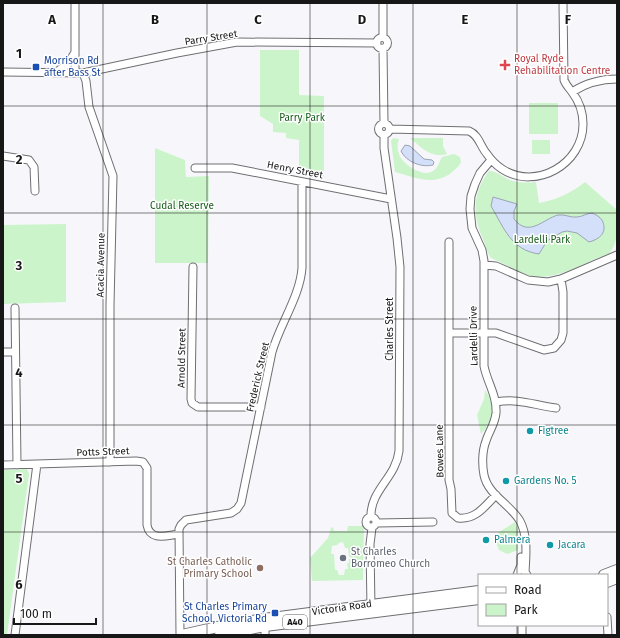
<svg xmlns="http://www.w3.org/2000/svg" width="620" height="638" viewBox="0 0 620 638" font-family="'Fira Sans',sans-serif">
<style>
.green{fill:#ccf4ca;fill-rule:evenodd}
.water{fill:#d4e0f9;stroke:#9ba4b6}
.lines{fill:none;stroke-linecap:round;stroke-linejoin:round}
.minor-casing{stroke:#6f6f73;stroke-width:9}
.highway-casing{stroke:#6f6f73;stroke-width:12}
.minor{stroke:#fff;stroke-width:7}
.highway{stroke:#fff;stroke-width:10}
.grid{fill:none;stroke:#171718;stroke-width:1;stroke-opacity:0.55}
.health-dot{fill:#e0444e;stroke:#fff;stroke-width:1.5}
.transit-dot{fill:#1a4fb4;stroke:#fff;stroke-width:1.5}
.culture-dot{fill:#0f9aa8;stroke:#fff;stroke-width:1.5}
.worship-dot{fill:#6b7280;stroke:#fff;stroke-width:1.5}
.education-dot{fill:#8d6e63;stroke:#fff;stroke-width:1.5}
.labels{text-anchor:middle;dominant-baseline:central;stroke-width:3;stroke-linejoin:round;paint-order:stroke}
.shield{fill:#fff;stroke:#5d5d5d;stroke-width:1}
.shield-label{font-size:9px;font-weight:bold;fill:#171718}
.street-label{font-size:10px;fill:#171718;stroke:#fff}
.health-label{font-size:10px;fill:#be3a42;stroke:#fff;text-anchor:start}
.transit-label{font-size:10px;fill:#164399;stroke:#fff;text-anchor:start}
.park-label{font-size:10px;fill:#155c19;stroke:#fff}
.culture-label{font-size:10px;fill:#0d838f;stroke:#fff;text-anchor:start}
.worship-label{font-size:10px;fill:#5b616d;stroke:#fff;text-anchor:start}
.education-label{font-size:10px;fill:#785e54;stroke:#fff;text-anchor:end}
.grid-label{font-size:13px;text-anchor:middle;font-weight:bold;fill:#171718;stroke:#fff;stroke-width:3;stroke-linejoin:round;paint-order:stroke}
</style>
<rect width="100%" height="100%" fill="#f7f7fb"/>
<path class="green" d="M 260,50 L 299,50 L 299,95 L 324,96 L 324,177 L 299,172 L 299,140 L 286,138 L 286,133 L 273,132 L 273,124 L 260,116 Z
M 529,103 L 558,103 L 558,134 L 529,134 Z
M 393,138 L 399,139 C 397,144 397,149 399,154 C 402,164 423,178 433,171 C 438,168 439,162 442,157 L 454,154 L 460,157 L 461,162 C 459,167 454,170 450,174 C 432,186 414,177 395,172 L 391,141 Z
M 410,138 L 443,138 L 443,146 L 447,154 C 431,159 421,147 410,138 Z
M 532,140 L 550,140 L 550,154 L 532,154 Z
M 155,148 L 185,160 L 186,177 L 209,176 L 208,263 L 155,263 Z
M 489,171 C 495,170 503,177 510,180 C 518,183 527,183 536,182 L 539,203 C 556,200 571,193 585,182 L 617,210 C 617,230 620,247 602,260 L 600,257 C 578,266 552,282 528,275 C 516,271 503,263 491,258 C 487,253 486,247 484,241 C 472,217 472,193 489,171 Z
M 66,224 L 66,302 L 3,304 L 3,225 Z
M 485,390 C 496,404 493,422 481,434 L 477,415 L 484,399 Z
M 27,469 L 29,474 L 7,635 L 3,635 L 3,470 Z
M 515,522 L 518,530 L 518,550 L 507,554 L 499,550 L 495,540 L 499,532 Z
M 348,526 L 364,526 L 363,580 L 312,581 L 310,558 L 328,538 L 331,528 L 333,527 L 334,531 L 347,531 ZM 343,542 L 345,548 L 348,548 L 349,557 L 351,557 L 351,559 L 349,559 L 349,563 L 347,563 L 348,569 L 345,569 L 344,575 L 339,575 L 337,570 L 335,570 L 334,554 L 331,554 L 332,546 L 337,545 L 339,543 Z"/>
<path class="water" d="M 405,145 L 410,146 L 424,159 L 432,160 L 434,162 L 433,165 C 422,168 406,162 401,151 Z
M 493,197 L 517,204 L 514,211 L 514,219 C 529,238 543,219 558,215 C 565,214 571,218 577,217 C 582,217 587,213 592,213 C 595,214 600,217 602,220 C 608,232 600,239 589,242 L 577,233 L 567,231 L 562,232 L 547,241 L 539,254 C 511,250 504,228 491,206 Z"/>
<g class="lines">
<g class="minor-casing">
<path id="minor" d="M 383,37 L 383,3
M376.5 43a5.5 5.5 0 1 1 11 0a5.5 5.5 0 1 1-11 0Z
M 383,48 L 384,123
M 3,72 L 83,73 L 177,53 L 237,42 L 377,43
M 75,72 L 75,3
M 55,73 L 68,64 L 75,52
M 83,73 L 86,81 L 89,107 L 113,176 L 110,305 L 110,462
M 572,92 C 586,83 601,79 617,79
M378.5 129a5.5 5.5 0 1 1 11 0a5.5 5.5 0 1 1-11 0Z
M 390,129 L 469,131 C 479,135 480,146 487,154 C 491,160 496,165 502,169 C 536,191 583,164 583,124 C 583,112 579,101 572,92 C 569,88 566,85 564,80 L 563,3
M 3,156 L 29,160 L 34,167 L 35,191
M 491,160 L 480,173 L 475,184 L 471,196 L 470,209 L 472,228 L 482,250 L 484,261 L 484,366 C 487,382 497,395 496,413 C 495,424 489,431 486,441 C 482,451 482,465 484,475 C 488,495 510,504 520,521 C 528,536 526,555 525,572 L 527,575
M 195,168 L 232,168 L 391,199
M 449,242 L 449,333 L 496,333 L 544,350 L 554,348 L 561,340 L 563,333 L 563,292 L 561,279
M 484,265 L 496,266 L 528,280 L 548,282 L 561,279 L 617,255
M 193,267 L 191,399 L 192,403 L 198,407 L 261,407
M 15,308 L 17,465
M 449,333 L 449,480 L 451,489 L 452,513 L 458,518 C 476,520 485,506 496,495
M 3,352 L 15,352
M 496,402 C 519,398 533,405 556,408
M 3,465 L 136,461 L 143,462 L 147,468 L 147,525 C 150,542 168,535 179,534
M366 522a5 5 0 1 1 10 0a5 5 0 1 1-10 0Z
M 371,517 C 370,490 396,478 399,451 L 400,267 L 397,238 L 384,148 L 384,135
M 377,523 L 433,522
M 517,575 L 521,565 L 521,557
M 371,609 L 370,544 L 372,528
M 607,617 L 608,635
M 522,625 L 522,635
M 265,626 L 265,635
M 15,635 L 37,464
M 180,635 L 179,529 L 181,525 L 186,520 L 231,513 L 237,509 L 241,503 L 272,352 C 280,324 300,296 302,268 L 302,182"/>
</g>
<g class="highway-casing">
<path id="highway" d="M 604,575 L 617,570
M 607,582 L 617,578
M 182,635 L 222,626 L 264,619 L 479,591
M 220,635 L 265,626 L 479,599"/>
</g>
<use href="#minor" class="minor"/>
<use href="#highway" class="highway"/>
</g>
<path class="grid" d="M 103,3 L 103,635M 207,3 L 207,635M 310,3 L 310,635M 413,3 L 413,635M 517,3 L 517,575M 3,106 L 617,106M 3,213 L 617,213M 3,319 L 617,319M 3,425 L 617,425M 3,532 L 617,532M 517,625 L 517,635"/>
<path class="health-dot" d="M503 59h4v4h4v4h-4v4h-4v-4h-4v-4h4z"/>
<g class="transit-dot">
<rect x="32" y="63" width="8" height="8" rx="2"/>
<rect x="271" y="609" width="8" height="8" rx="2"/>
</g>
<g class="culture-dot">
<circle cx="530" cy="431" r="4"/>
<circle cx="506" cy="481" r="4"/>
<circle cx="486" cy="540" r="4"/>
<circle cx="550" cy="545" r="4"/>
</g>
<circle class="worship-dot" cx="343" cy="558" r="4"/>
<circle class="education-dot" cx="260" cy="568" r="4"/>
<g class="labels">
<rect class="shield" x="283" y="615" width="24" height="14" rx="3"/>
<g class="shield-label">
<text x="295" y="622">A40</text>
</g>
<g class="street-label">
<text transform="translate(211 38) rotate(-9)">Parry Street</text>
<text transform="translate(295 170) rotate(11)">Henry Street</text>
<text transform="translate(101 265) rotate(-89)">Acacia Avenue</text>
<text transform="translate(390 329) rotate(-90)">Charles Street</text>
<text transform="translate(474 336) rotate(-91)">Lardelli Drive</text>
<text transform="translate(182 358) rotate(-89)">Arnold Street</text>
<text transform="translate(258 377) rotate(-77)">Frederick Street</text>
<text transform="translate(440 451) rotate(-91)">Bowes Lane</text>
<text transform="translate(103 452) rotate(-2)">Potts Street</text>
<text transform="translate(342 608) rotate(-8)">Victoria Road</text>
</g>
<g class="health-label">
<text x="514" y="59">Royal Ryde<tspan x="514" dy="12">Rehabilitation Centre</tspan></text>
</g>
<g class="transit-label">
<text x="44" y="61">Morrison Rd<tspan x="44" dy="12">after Bass St</tspan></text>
<text x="267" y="607" text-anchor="end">St Charles Primary<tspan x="267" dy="12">School, Victoria Rd</tspan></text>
</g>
<g class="park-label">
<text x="302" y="118">Parry Park</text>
<text x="182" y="206">Cudal Reserve</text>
<text x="542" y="240">Lardelli Park</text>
</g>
<g class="culture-label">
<text x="538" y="431">Figtree</text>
<text x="514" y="481">Gardens No. 5</text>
<text x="494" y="540">Palmera</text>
<text x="558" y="545">Jacara</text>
</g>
<g class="worship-label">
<text x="351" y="552">St Charles<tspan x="351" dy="12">Borromeo Church</tspan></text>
</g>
<g class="education-label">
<text x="252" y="562">St Charles Catholic<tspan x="252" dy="12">Primary School</tspan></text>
</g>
</g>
<g class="grid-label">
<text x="52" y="24">A</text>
<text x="155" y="24">B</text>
<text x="258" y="24">C</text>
<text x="362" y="24">D</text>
<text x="465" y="24">E</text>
<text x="568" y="24">F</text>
<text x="19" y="58">1</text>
<text x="19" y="164">2</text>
<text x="19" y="270">3</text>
<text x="19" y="377">4</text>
<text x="19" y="483">5</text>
<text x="19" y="589">6</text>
</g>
<rect width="620" height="638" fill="none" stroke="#171718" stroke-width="8"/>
<rect x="478" y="574" width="130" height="52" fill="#ffffff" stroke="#a2a2a3"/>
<rect x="486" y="587" width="20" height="6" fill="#ffffff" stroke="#a2a2a3"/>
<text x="514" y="594" font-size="12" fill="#171718">Road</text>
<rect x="486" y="604" width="20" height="12" fill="#ccf4ca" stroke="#a2a2a3"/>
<text x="514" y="614" font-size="12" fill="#171718">Park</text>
<path d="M14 618v6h82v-6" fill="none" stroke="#171718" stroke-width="2"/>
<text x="20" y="618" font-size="12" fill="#171718" stroke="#ffffff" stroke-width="3" paint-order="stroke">100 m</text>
</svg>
